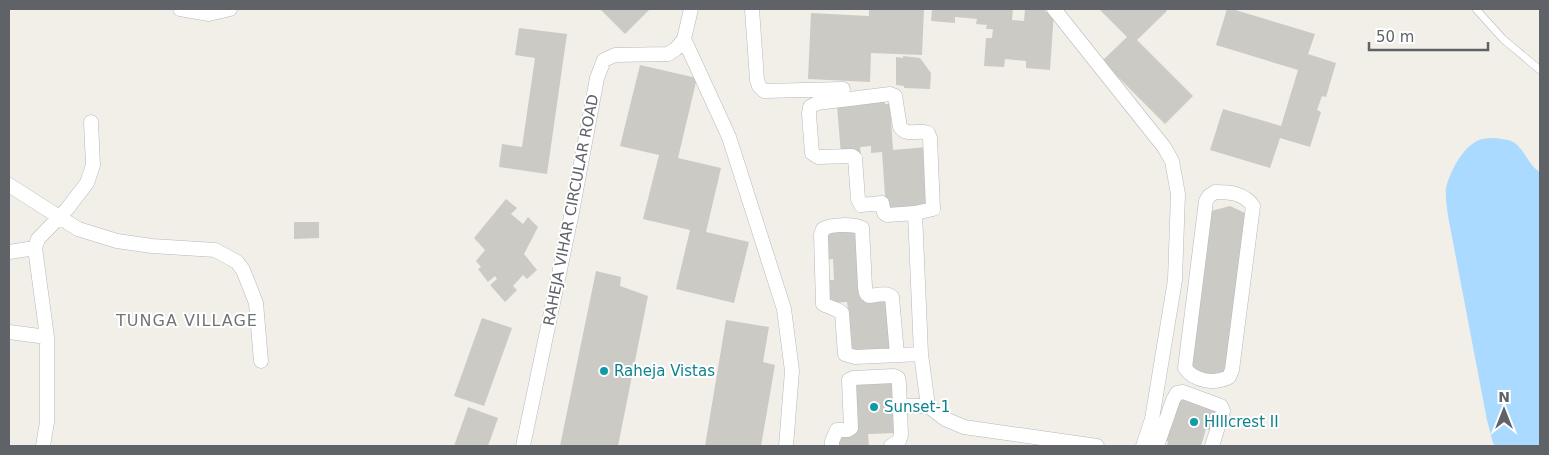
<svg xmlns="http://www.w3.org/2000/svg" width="1549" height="455" viewBox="0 0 1549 455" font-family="'DejaVu Sans',sans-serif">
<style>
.water{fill:#aadaff}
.building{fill:#cccac5}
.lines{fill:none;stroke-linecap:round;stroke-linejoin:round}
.lane-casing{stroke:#b5b8bc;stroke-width:8}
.street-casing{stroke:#b5b8bc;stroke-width:15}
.lane{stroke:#fff;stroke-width:7}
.street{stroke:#fff;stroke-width:14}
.culture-dot{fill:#0f9aa8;stroke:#fff;stroke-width:2}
.labels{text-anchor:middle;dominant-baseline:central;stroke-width:4;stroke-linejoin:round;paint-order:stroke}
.street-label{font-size:15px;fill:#5f6368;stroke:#fff}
.culture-label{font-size:15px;fill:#0d838f;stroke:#fff;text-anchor:start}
.neighbourhood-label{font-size:16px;letter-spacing:1px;fill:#70757a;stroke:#fff}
</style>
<rect width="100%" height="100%" fill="#f1efe8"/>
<path class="water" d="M 1495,138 C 1500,139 1506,139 1511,141 C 1524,146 1528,166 1540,172 L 1540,446 L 1496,446 L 1493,443 L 1487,420 L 1448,216 C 1447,207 1445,196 1446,188 C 1450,171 1465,142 1483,139 C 1487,138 1491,138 1495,138 Z"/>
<path class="building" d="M 600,9 L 647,9 L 649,10 L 625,34 Z
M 869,9 L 924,9 L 922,55 L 871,53 L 870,82 L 808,79 L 811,13 L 869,16 Z
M 932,9 L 1013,9 L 1012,20 L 1024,21 L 1025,9 L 1046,9 L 1046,12 L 1054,12 L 1050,70 L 1026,68 L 1026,61 L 1005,59 L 1004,67 L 984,66 L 986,38 L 992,38 L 993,29 L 986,29 L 987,25 L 976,24 L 977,19 L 955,17 L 955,23 L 931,21 Z
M 1099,9 L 1165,9 L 1167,11 L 1137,40 L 1193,96 L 1165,124 L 1102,61 L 1127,37 Z
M 1227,9 L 1232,9 L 1315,34 L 1308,54 L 1336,63 L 1326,97 L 1322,96 L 1317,110 L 1321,112 L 1310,147 L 1280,138 L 1270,168 L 1210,150 L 1223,109 L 1281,126 L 1298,70 L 1216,45 Z
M 519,28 L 567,34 L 547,174 L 499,167 L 502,144 L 522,147 L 535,58 L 515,55 Z
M 903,56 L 920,58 L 931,73 L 930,89 L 904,88 L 904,86 L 896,85 L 896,57 L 903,58 Z
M 640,65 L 697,78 L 678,158 L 721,168 L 706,232 L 749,242 L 734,303 L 676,289 L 690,230 L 643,219 L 659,155 L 620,146 Z
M 884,97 L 885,104 L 890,104 L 893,150 L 927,147 L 931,207 L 886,210 L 882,152 L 871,153 L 871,146 L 860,147 L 861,154 L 841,155 L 837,106 Z
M 506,199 L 517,208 L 511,214 L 523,224 L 528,217 L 538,227 L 524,254 L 537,270 L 527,279 L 523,275 L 513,286 L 517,290 L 505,302 L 490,285 L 497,279 L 495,276 L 488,282 L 478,269 L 481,267 L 476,261 L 485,250 L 474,238 Z
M 1230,206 L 1247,214 L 1226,374 L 1208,375 L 1192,368 L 1211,211 Z
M 294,222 L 319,222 L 319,238 L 294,239 Z
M 859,230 L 861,300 L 889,297 L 895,351 L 853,355 L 847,302 L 828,303 L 827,280 L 834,280 L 833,259 L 826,260 L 825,232 Z
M 596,271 L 621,277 L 620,286 L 648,296 L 618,446 L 560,446 Z
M 482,318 L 512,328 L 484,406 L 454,396 Z
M 726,320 L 769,327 L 763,362 L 775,365 L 761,446 L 705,446 Z
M 893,379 L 896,433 L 868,434 L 869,446 L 836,446 L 834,437 L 854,434 L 851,382 Z
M 1178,396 L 1219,409 L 1212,431 L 1206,429 L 1201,446 L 1167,446 L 1168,441 L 1164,440 L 1169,427 L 1171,428 L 1175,417 L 1172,416 Z
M 468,407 L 498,418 L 488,446 L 454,446 Z"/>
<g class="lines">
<g class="lane-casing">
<path id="lane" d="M 1476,9 L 1503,39 L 1540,70"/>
</g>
<g class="street-casing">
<path id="street" d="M 180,9 L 209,14 L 230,9
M 752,9 L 757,80 L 759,86 L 764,91 L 843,89
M 1054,9 L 1164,147 L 1172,161 L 1178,194 L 1175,280 L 1152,419 L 1143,446
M 684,39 L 729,137 L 784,309 L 792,371 L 786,446
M 9,185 L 78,229 L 117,241 L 152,246 L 215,250 L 237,262 L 243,270 L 256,303 L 261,361
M 1215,192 C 1230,192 1244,193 1253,206 L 1232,370 L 1229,377 C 1215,384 1195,382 1185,368 L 1206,201 L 1209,196 Z
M 915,213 L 933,209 L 930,138 L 928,133 C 919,129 907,137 900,127 L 895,96 L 890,94 L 817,103 L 810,107 L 809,114 L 812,153 L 818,157 L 852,156 L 855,158 L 858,199 L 861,205 L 882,203 L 884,213 L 887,215 L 915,213 L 921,354 L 928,406 L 945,419 L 964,427 L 1097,446
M 9,252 L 35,248
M 9,332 L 47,337
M 897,355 L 892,297 C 887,292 877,295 869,296 L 866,293 L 865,287 L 862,228 C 852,224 832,224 823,229 L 821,235 L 823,304 C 830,308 836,308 842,313 L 845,354 L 855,357 L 921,354
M 900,406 L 928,406
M 43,446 L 47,422 L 47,337 L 35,248 L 38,239 L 67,209 L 87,183 L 93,165 L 91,122
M 523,446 L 572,212 L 597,78 L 604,60 L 615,55 L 668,54 L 676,49 L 684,39 L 691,9
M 832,446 L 832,441 L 837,430 L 848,430 L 851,428 L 849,380 L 853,378 L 894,376 L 898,378 L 899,384 L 901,435 L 899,441 L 891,446
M 1157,446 L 1173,400 L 1177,393 L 1183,392 L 1221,406 L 1223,411 L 1212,446"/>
</g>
<use href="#lane" class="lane"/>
<use href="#street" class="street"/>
</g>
<g class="culture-dot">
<circle cx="604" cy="371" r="5"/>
<circle cx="874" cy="407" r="5"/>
<circle cx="1194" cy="422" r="5"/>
</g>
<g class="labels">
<g class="street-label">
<text transform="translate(571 210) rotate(-79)">RAHEJA VIHAR CIRCULAR ROAD</text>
</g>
<g class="culture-label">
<text x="614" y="371">Raheja Vistas</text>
<text x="884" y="407">Sunset-1</text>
<text x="1204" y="422">HIllcrest II</text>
</g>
<g class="neighbourhood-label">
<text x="187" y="320">TUNGA VILLAGE</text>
</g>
</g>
<rect width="1549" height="455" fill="none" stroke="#5f6368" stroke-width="20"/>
<g transform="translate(1504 410)" stroke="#ffffff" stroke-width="4" paint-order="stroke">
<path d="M0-4L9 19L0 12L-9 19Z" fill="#5f6368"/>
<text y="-8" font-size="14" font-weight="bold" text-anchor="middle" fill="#5f6368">N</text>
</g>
<path d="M1369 42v8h119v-8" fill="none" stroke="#5f6368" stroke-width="2.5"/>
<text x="1376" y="42" font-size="15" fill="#5f6368" stroke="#ffffff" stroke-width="4" paint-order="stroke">50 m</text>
</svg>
